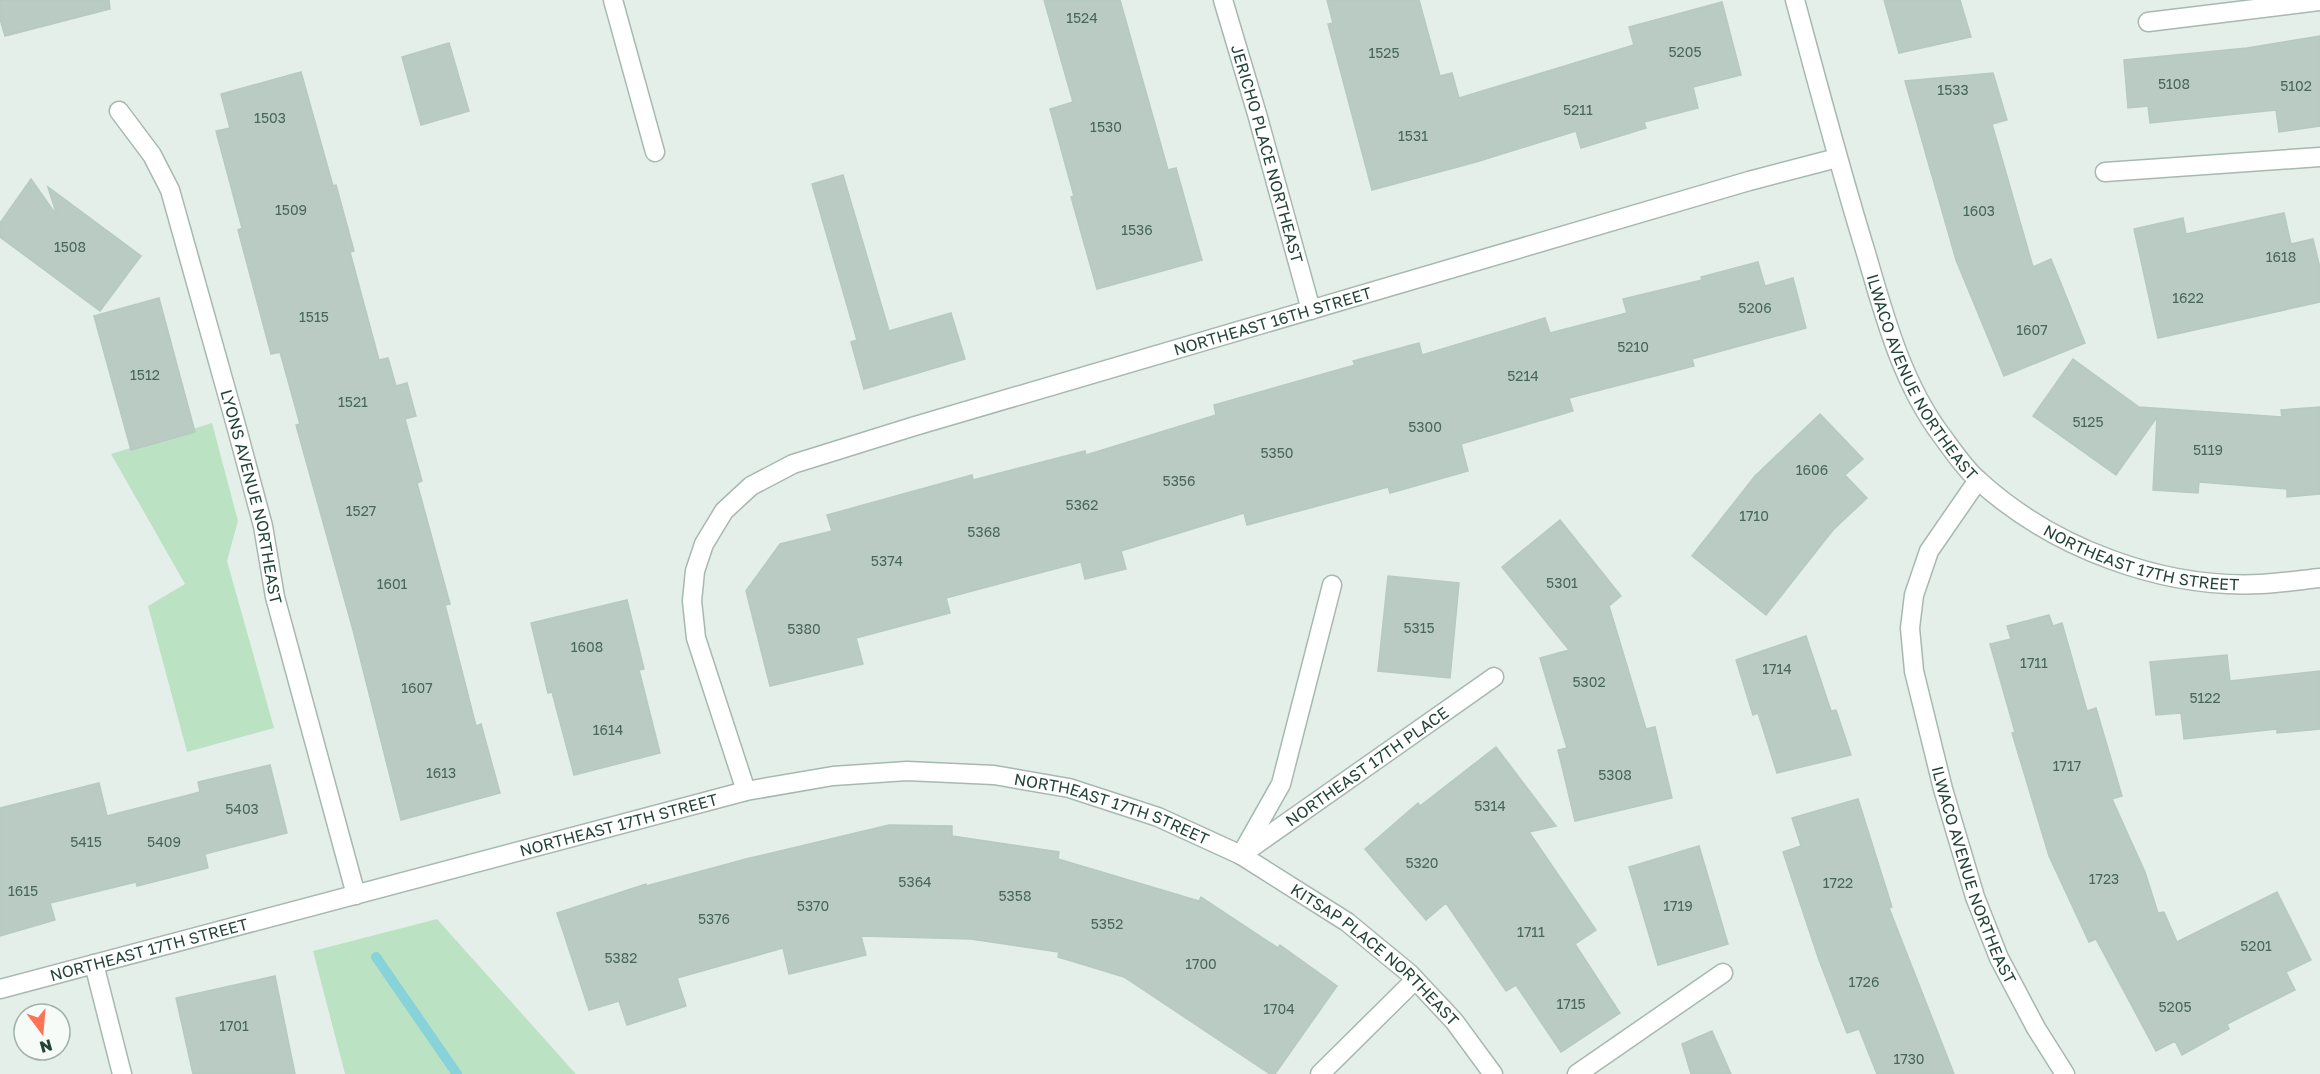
<svg xmlns="http://www.w3.org/2000/svg" width="2320" height="1074" viewBox="0 0 2320 1074" font-family="'Golos Text',sans-serif">
<style>
.green{fill:#bce2c4}
.lines{fill:none;stroke-linecap:round;stroke-linejoin:round}
.stream{stroke:#88d2d9;stroke-width:10}
.building{fill:#bacbc3;stroke:#b6cac1;stroke-width:1.5}
.service-casing{stroke:#a7b8b1;stroke-width:21}
.minor-casing{stroke:#a7b8b1;stroke-width:21}
.service{stroke:#fff;stroke-width:18}
.minor{stroke:#fff;stroke-width:18}
.labels{text-anchor:middle;dominant-baseline:central;stroke-width:4.5;stroke-linejoin:round;paint-order:stroke}
.number-label{font-size:14px;fill:#48665b}
.street-label{font-size:16px;fill:#224438;stroke:#f6fbf8}
</style>
<rect width="100%" height="100%" fill="#e5efea"/>
<path class="green" d="M 212,423 L 238,521 L 227,561 L 274,728 L 187,752 L 148,606 L 185,584 L 111,454 Z
M 437,919 L 575,1073 L 576,1074 L 345,1074 L 313,951 Z"/>
<g class="lines">
<path class="stream" d="M 376,957 L 457,1074"/>
</g>
<path class="building" d="M 0,0 L 109,0 L 110,9 L 5,36 L 0,19 Z
M 1044,0 L 1120,0 L 1168,170 L 1176,168 L 1202,260 L 1097,289 L 1071,197 L 1074,196 L 1050,109 L 1073,102 Z
M 1327,0 L 1419,0 L 1440,76 L 1452,73 L 1459,98 L 1634,45 L 1629,27 L 1722,2 L 1741,75 L 1693,87 L 1698,108 L 1644,122 L 1646,128 L 1581,148 L 1576,131 L 1476,162 L 1372,190 L 1328,24 L 1333,23 Z
M 1884,0 L 1960,0 L 1971,37 L 1899,53 Z
M 2320,36 L 2320,126 L 2279,132 L 2276,110 L 2150,123 L 2148,106 L 2128,108 L 2124,60 L 2247,48 Z
M 449,43 L 469,111 L 421,125 L 402,57 Z
M 301,72 L 333,186 L 336,185 L 354,251 L 350,252 L 379,360 L 388,358 L 396,386 L 407,383 L 416,416 L 405,419 L 422,481 L 417,483 L 450,604 L 445,605 L 476,726 L 481,724 L 500,793 L 401,820 L 353,630 L 296,425 L 300,424 L 280,352 L 271,354 L 238,230 L 242,228 L 216,131 L 230,128 L 221,94 Z
M 1993,73 L 2007,120 L 1992,124 L 2033,267 L 2051,259 L 2085,343 L 2004,376 L 1956,260 L 1905,81 Z
M 843,175 L 889,331 L 951,313 L 965,359 L 864,389 L 851,342 L 857,340 L 812,184 Z
M 31,179 L 57,216 L 48,187 L 141,256 L 100,311 L 0,237 L 0,223 Z
M 2284,213 L 2291,244 L 2313,239 L 2320,268 L 2320,302 L 2158,338 L 2134,229 L 2183,218 L 2186,234 Z
M 1758,262 L 1765,286 L 1793,278 L 1806,328 L 1692,359 L 1694,366 L 1569,398 L 1573,411 L 1461,444 L 1468,471 L 1390,493 L 1388,487 L 1247,525 L 1244,513 L 1121,551 L 1126,569 L 1085,579 L 1081,562 L 946,598 L 950,613 L 856,638 L 863,664 L 770,686 L 746,591 L 780,544 L 832,531 L 827,515 L 972,475 L 973,480 L 1085,451 L 1086,455 L 1216,415 L 1214,405 L 1355,365 L 1353,361 L 1419,343 L 1422,355 L 1545,318 L 1550,333 L 1627,313 L 1623,299 L 1702,280 L 1701,277 Z
M 159,298 L 195,432 L 131,450 L 94,316 Z
M 2073,359 L 2139,407 L 2282,417 L 2281,410 L 2320,407 L 2320,494 L 2287,497 L 2287,489 L 2199,482 L 2198,493 L 2153,490 L 2157,417 L 2116,475 L 2033,416 Z
M 1820,414 L 1863,459 L 1845,475 L 1867,498 L 1833,530 L 1766,615 L 1692,556 L 1755,476 Z
M 1560,520 L 1621,596 L 1609,606 L 1646,729 L 1655,727 L 1672,798 L 1575,821 L 1558,750 L 1567,748 L 1540,658 L 1569,650 L 1502,567 Z
M 1388,576 L 1459,583 L 1450,678 L 1378,671 Z
M 627,600 L 644,669 L 639,670 L 660,753 L 574,775 L 552,692 L 548,693 L 531,623 Z
M 2049,615 L 2053,626 L 2062,623 L 2087,711 L 2096,708 L 2122,796 L 2112,799 L 2145,872 L 2158,913 L 2164,912 L 2177,942 L 2277,892 L 2311,960 L 2286,972 L 2295,990 L 2227,1024 L 2229,1029 L 2182,1055 L 2175,1041 L 2156,1051 L 2096,939 L 2089,942 L 2049,856 L 2012,733 L 2015,732 L 1990,644 L 2011,639 L 2007,626 Z
M 1806,636 L 1831,711 L 1836,710 L 1851,755 L 1777,773 L 1758,713 L 1753,715 L 1736,660 Z
M 2227,655 L 2230,681 L 2320,671 L 2320,729 L 2277,733 L 2277,729 L 2184,739 L 2181,713 L 2156,715 L 2150,662 Z
M 1496,747 L 1556,826 L 1529,832 L 1596,930 L 1575,944 L 1620,1013 L 1561,1052 L 1516,985 L 1506,991 L 1446,903 L 1426,920 L 1365,849 L 1418,803 L 1420,806 Z
M 270,765 L 287,833 L 205,854 L 208,868 L 137,886 L 136,882 L 50,903 L 55,920 L 0,936 L 0,808 L 99,783 L 107,816 L 200,792 L 198,782 Z
M 1858,799 L 1892,907 L 1889,908 L 1954,1074 L 1877,1074 L 1859,1029 L 1847,1033 L 1819,960 L 1783,852 L 1801,846 L 1792,818 Z
M 889,825 L 952,826 L 952,836 L 1059,852 L 1058,859 L 1199,901 L 1201,897 L 1278,948 L 1280,945 L 1337,986 L 1275,1074 L 1270,1074 L 1124,977 L 1058,957 L 1059,952 L 971,939 L 861,936 L 866,955 L 789,974 L 783,948 L 677,978 L 686,1006 L 627,1025 L 619,1001 L 589,1010 L 557,913 L 646,884 L 646,886 L 746,859 Z
M 1699,846 L 1728,944 L 1658,965 L 1629,867 Z
M 275,976 L 295,1074 L 193,1074 L 176,998 Z
M 1712,1031 L 1731,1074 L 1691,1074 L 1682,1044 Z"/>
<g class="lines">
<g class="service-casing">
<path id="service" d="M 2105,172 L 2320,157
M 1241,855 L 1281,784 L 1332,585
M 1320,1074 L 1415,980
M 1577,1074 L 1723,973"/>
</g>
<g class="minor-casing">
<g id="minor">
<path d="M 613,0 L 655,152"/>
<path id="s1" d="M 1223,0 L 1257,114 L 1311,310"/>
<path id="s2" d="M 1795,0 C 1818,85 1840,169 1866,253 C 1884,315 1902,383 1942,436 C 1953,451 1965,469 1979,481 C 2053,548 2162,589 2261,584 C 2281,583 2301,580 2320,578"/>
<path d="M 2148,22 L 2320,1"/>
<path id="s3" d="M 119,111 L 152,155 L 170,190 L 237,429 L 263,526 L 275,597 L 356,895"/>
<path id="s4" d="M 1978,480 L 1929,551 L 1914,595 L 1910,628 L 1914,671 L 1943,789 L 1975,897 L 1999,958 L 2036,1028 L 2065,1074"/>
<path id="s5" d="M 746,791 L 696,638 L 692,601 L 695,571 L 704,544 L 724,511 L 751,486 L 793,464 L 915,426 L 1749,181 L 1837,158"/>
<path id="s6" d="M 1241,855 L 1494,677"/>
<path d="M 94,964 L 122,1074"/>
<path id="s7" d="M 0,989 L 746,791 L 833,776 L 907,771 L 994,775 L 1069,788 L 1158,817 L 1241,855 L 1347,922 L 1409,973 L 1454,1021 L 1493,1074"/>
</g>
</g>
<use href="#service" class="service"/>
<use href="#minor" class="minor"/>
</g>
<g class="labels">
<g class="number-label">
<text x="1082" y="17">1524</text>
<text x="1685" y="51">5205</text>
<text x="1384" y="52">1525</text>
<text x="2174" y="83">5108</text>
<text x="2296" y="85">5102</text>
<text x="1953" y="89">1533</text>
<text x="1578" y="109">5211</text>
<text x="270" y="117">1503</text>
<text x="1106" y="126">1530</text>
<text x="1413" y="135">1531</text>
<text x="291" y="209">1509</text>
<text x="1979" y="210">1603</text>
<text x="1137" y="229">1536</text>
<text x="70" y="246">1508</text>
<text x="2281" y="256">1618</text>
<text x="2188" y="297">1622</text>
<text x="1755" y="307">5206</text>
<text x="314" y="316">1515</text>
<text x="2032" y="329">1607</text>
<text x="1633" y="346">5210</text>
<text x="145" y="374">1512</text>
<text x="1523" y="375">5214</text>
<text x="353" y="401">1521</text>
<text x="2088" y="421">5125</text>
<text x="1425" y="426">5300</text>
<text x="2208" y="449">5119</text>
<text x="1277" y="452">5350</text>
<text x="1812" y="469">1606</text>
<text x="1179" y="480">5356</text>
<text x="1082" y="504">5362</text>
<text x="361" y="510">1527</text>
<text x="1754" y="515">1710</text>
<text x="984" y="531">5368</text>
<text x="887" y="560">5374</text>
<text x="1562" y="582">5301</text>
<text x="392" y="583">1601</text>
<text x="1419" y="627">5315</text>
<text x="804" y="628">5380</text>
<text x="587" y="646">1608</text>
<text x="2034" y="662">1711</text>
<text x="1777" y="668">1714</text>
<text x="1589" y="681">5302</text>
<text x="417" y="687">1607</text>
<text x="2205" y="697">5122</text>
<text x="608" y="729">1614</text>
<text x="2067" y="765">1717</text>
<text x="441" y="772">1613</text>
<text x="1615" y="774">5308</text>
<text x="1490" y="805">5314</text>
<text x="242" y="808">5403</text>
<text x="86" y="841">5415</text>
<text x="164" y="841">5409</text>
<text x="1422" y="862">5320</text>
<text x="2104" y="878">1723</text>
<text x="915" y="881">5364</text>
<text x="1838" y="882">1722</text>
<text x="23" y="890">1615</text>
<text x="1015" y="895">5358</text>
<text x="813" y="905">5370</text>
<text x="1678" y="905">1719</text>
<text x="714" y="918">5376</text>
<text x="1107" y="923">5352</text>
<text x="1531" y="931">1711</text>
<text x="2256" y="945">5201</text>
<text x="621" y="957">5382</text>
<text x="1201" y="963">1700</text>
<text x="1864" y="981">1726</text>
<text x="1571" y="1003">1715</text>
<text x="2175" y="1006">5205</text>
<text x="1279" y="1008">1704</text>
<text x="234" y="1025">1701</text>
<text x="1909" y="1058">1730</text>
</g>
<g class="street-label">
<text stroke="none"><textPath href="#s1" startOffset="160">JERICHO PLACE NORTHEAST</textPath></text>
<text stroke="none"><textPath href="#s5" startOffset="880">NORTHEAST 16TH STREET</textPath></text>
<text stroke="none"><textPath href="#s2" startOffset="400">ILWACO AVENUE NORTHEAST</textPath></text>
<text stroke="none"><textPath href="#s3" startOffset="412">LYONS AVENUE NORTHEAST</textPath></text>
<text stroke="none"><textPath href="#s2" startOffset="704">NORTHEAST 17TH STREET</textPath></text>
<text stroke="none"><textPath href="#s6" startOffset="154">NORTHEAST 17TH PLACE</textPath></text>
<text stroke="none"><textPath href="#s7" startOffset="1144">NORTHEAST 17TH STREET</textPath></text>
<text stroke="none"><textPath href="#s7" startOffset="640">NORTHEAST 17TH STREET</textPath></text>
<text stroke="none"><textPath href="#s4" startOffset="422">ILWACO AVENUE NORTHEAST</textPath></text>
<text stroke="none"><textPath href="#s7" startOffset="154">NORTHEAST 17TH STREET</textPath></text>
<text stroke="none"><textPath href="#s7" startOffset="1450">KITSAP PLACE NORTHEAST</textPath></text>
</g>
</g>
<g transform="translate(42 1032) rotate(164)"><circle r="28" fill="#f6fbf8" stroke="#a1b2ab" stroke-width="1.5"/>
<path d="M0-4.5L10 22L0 15L-10 22Z" fill="#ff7253"/>
<text y="-9" font-size="16" font-weight="bold" text-anchor="middle" fill="#224438">N</text>
</g>
</svg>
